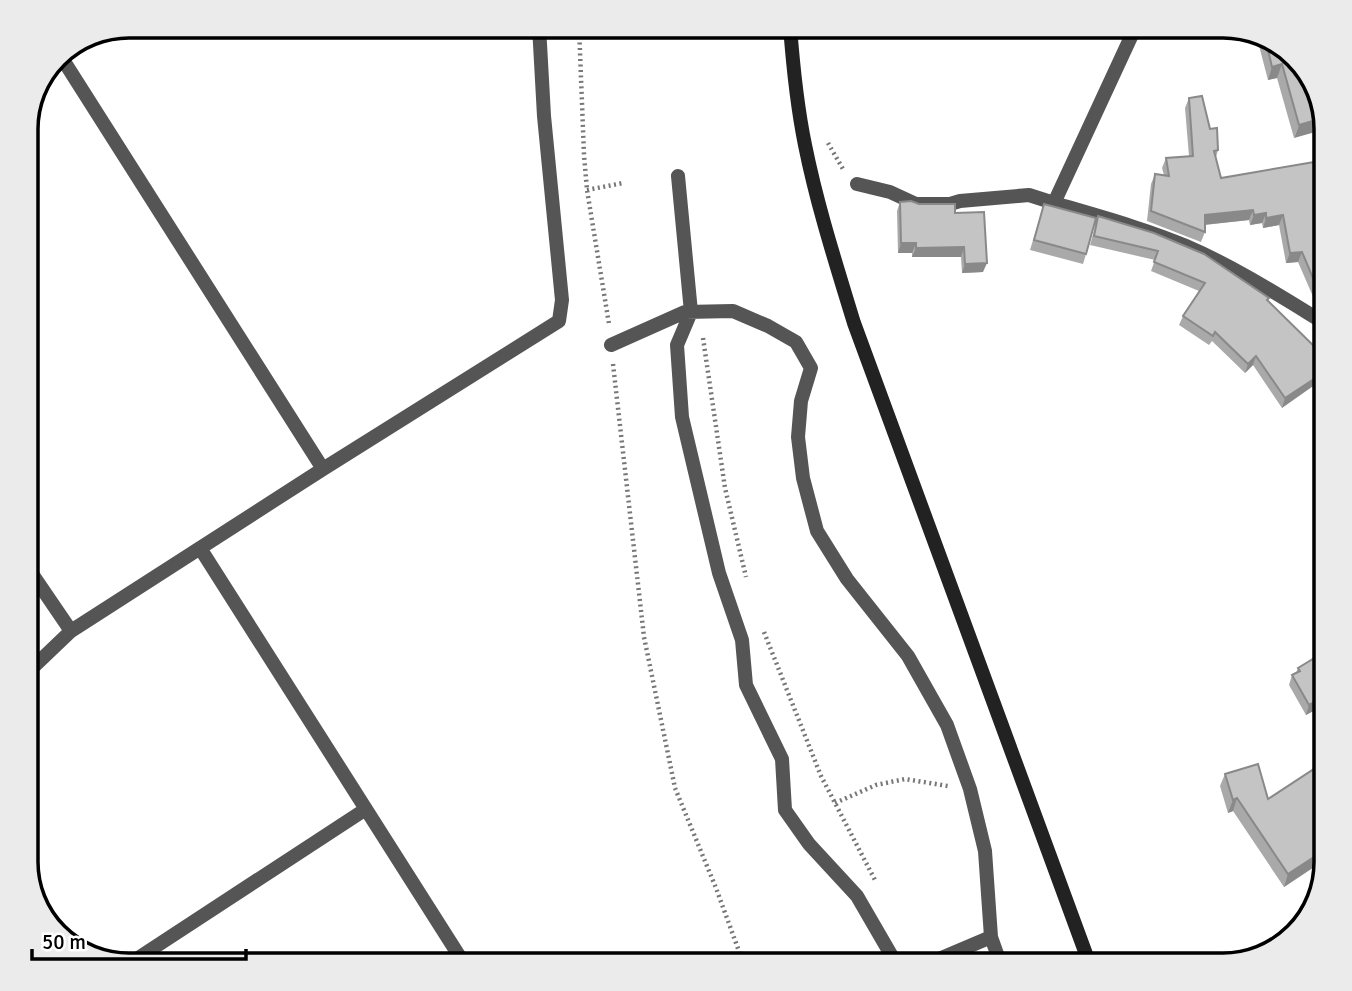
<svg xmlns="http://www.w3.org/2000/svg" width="1352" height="991" viewBox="0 0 1352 991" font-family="Signika,sans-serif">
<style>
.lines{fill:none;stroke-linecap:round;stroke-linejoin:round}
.path{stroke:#777;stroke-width:4.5;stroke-dasharray:2 3.5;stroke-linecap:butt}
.lane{stroke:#555;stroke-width:14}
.street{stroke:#555;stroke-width:14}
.secondary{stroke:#222;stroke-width:14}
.wall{fill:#a9a9a9}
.shaded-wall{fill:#898989}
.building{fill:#c4c4c4;stroke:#898989;stroke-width:2}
.rim{fill:none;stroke:#000;stroke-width:3.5}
</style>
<rect width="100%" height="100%" fill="#fff"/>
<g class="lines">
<path class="path" d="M 579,26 L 584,155 L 587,190 L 609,324
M 828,143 L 843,169
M 587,190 L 623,183
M 703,338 L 725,488 L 746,577
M 613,364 L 644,637 L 675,788 L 716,888 L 744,965
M 764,632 L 821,776 L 876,882
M 835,803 L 876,785 L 905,779 L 948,786"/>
<path class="lane" d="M 678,176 L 691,312 L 677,345 L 682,417 L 719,573 L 742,640 L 746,685 L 782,759 L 785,810 L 809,844 L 857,896 L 897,965
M 611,345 L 685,312 L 733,311 L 768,326 L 796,342 L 811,368 L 801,401 L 798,437 L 803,478 L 817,531 L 847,579 L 908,656 L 947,725 L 970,789 L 985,851 L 991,937 L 1001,965
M 925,965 L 991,937"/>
<path class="street" d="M 1136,26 L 1054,203 C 1098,216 1143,228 1186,246 C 1235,267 1280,296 1326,324
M 60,55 L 323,469
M 857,184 L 890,192 L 916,204 L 950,204 L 960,201 L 1029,195 L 1054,203
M 200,548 L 465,965
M 26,565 L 71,631 L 323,469 L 559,321 L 562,300 L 544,116 L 539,26
M 26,674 L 71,631
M 129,964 L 366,809"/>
<path class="secondary" d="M 790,26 C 793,66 797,106 805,145 C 817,205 836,264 854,323 L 1090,965"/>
</g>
<path class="wall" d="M 1257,38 L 1285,47 L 1315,84 L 1294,138 L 1277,78 L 1268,80 Z
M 1189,98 L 1210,129 L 1218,150 L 1216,157 L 1221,178 L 1326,160 L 1326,313 L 1318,308 L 1298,262 L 1286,263 L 1279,225 L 1263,228 L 1262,223 L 1250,225 L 1249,220 L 1205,225 L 1205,232 L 1201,242 L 1147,221 L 1151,184 L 1155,174 L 1164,175 L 1162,168 L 1166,158 L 1189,156 L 1185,108 Z
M 900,202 L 919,204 L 955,213 L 983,272 L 962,273 L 961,257 L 912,257 L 912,253 L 898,253 L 897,211 Z
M 1044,204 L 1086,254 L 1083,264 L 1030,250 Z
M 1098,216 L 1268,301 L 1326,358 L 1282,408 L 1253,365 L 1245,373 L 1212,341 L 1209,345 L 1179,325 L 1183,316 L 1199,291 L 1151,271 L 1155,260 L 1090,245 Z
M 1326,651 L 1326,704 L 1306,715 L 1289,685 L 1292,675 L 1296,673 L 1298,668 Z
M 1326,761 L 1326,859 L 1284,887 L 1233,811 L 1228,813 L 1220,786 L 1225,774 L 1268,799 Z"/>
<path class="shaded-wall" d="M 1208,26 L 1222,26 L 1232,29 L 1207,29 Z
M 1282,64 L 1277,78 L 1268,80 L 1272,67 Z
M 1323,118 L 1326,129 L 1294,138 L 1299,125 Z
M 1253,210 L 1249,220 L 1201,225 L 1205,215 Z
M 1266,213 L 1262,223 L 1250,225 L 1254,215 Z
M 1283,215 L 1279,225 L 1263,228 L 1266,218 Z
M 901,243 L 916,243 L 912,253 L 898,253 Z
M 964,247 L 961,257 L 912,257 L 916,248 Z
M 1302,252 L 1298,262 L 1286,263 L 1290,253 Z
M 987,263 L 983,272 L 962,273 L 965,264 Z
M 1256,356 L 1253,365 L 1245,373 L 1248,364 Z
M 1326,371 L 1326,377 L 1282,408 L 1285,398 Z
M 32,591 L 28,600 L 26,602 L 26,595 Z
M 1326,696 L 1326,704 L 1306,715 L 1309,705 Z
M 1237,798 L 1233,811 L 1228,813 L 1233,800 Z
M 1326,849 L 1326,859 L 1284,887 L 1288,874 Z"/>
<path class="building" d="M 1266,41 L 1285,47 L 1315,84 L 1323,118 L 1299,125 L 1282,64 L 1272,67 Z
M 1202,96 L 1210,129 L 1217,128 L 1218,150 L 1214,151 L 1221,178 L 1326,160 L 1326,300 L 1321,297 L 1302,252 L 1290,253 L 1283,215 L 1266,218 L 1266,213 L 1254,215 L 1253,210 L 1205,215 L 1205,232 L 1151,211 L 1155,174 L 1169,176 L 1166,158 L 1193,156 L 1189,98 Z
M 911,201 L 919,204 L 955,204 L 955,213 L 984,212 L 987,263 L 965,264 L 964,247 L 916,248 L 916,243 L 901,243 L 900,202 Z
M 1044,204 L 1096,218 L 1086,254 L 1034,240 Z
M 1098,216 L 1154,233 L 1204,254 L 1269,298 L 1267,300 L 1326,358 L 1326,371 L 1285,398 L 1256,356 L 1248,364 L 1215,332 L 1213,336 L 1183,316 L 1205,283 L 1154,262 L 1158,251 L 1094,236 Z
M 26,583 L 32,591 L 26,595 Z
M 1326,651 L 1326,696 L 1309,705 L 1292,675 L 1300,671 L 1298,668 Z
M 1326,761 L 1326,849 L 1288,874 L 1237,798 L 1233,800 L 1225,774 L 1258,764 L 1268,799 Z"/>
<path d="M0 0H1352V991H0ZM129 38H1223A91 91 0 0 1 1314 129V862A91 91 0 0 1 1223 953H129A91 91 0 0 1 38 862V129A91 91 0 0 1 129 38Z" fill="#ebebeb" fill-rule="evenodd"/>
<path class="rim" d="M129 38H1223A91 91 0 0 1 1314 129V862A91 91 0 0 1 1223 953H129A91 91 0 0 1 38 862V129A91 91 0 0 1 129 38Z"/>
<path d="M32 949v10h214v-10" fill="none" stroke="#000000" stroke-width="3.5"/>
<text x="42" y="949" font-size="21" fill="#000000" stroke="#ffffff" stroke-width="5" paint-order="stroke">50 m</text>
</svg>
